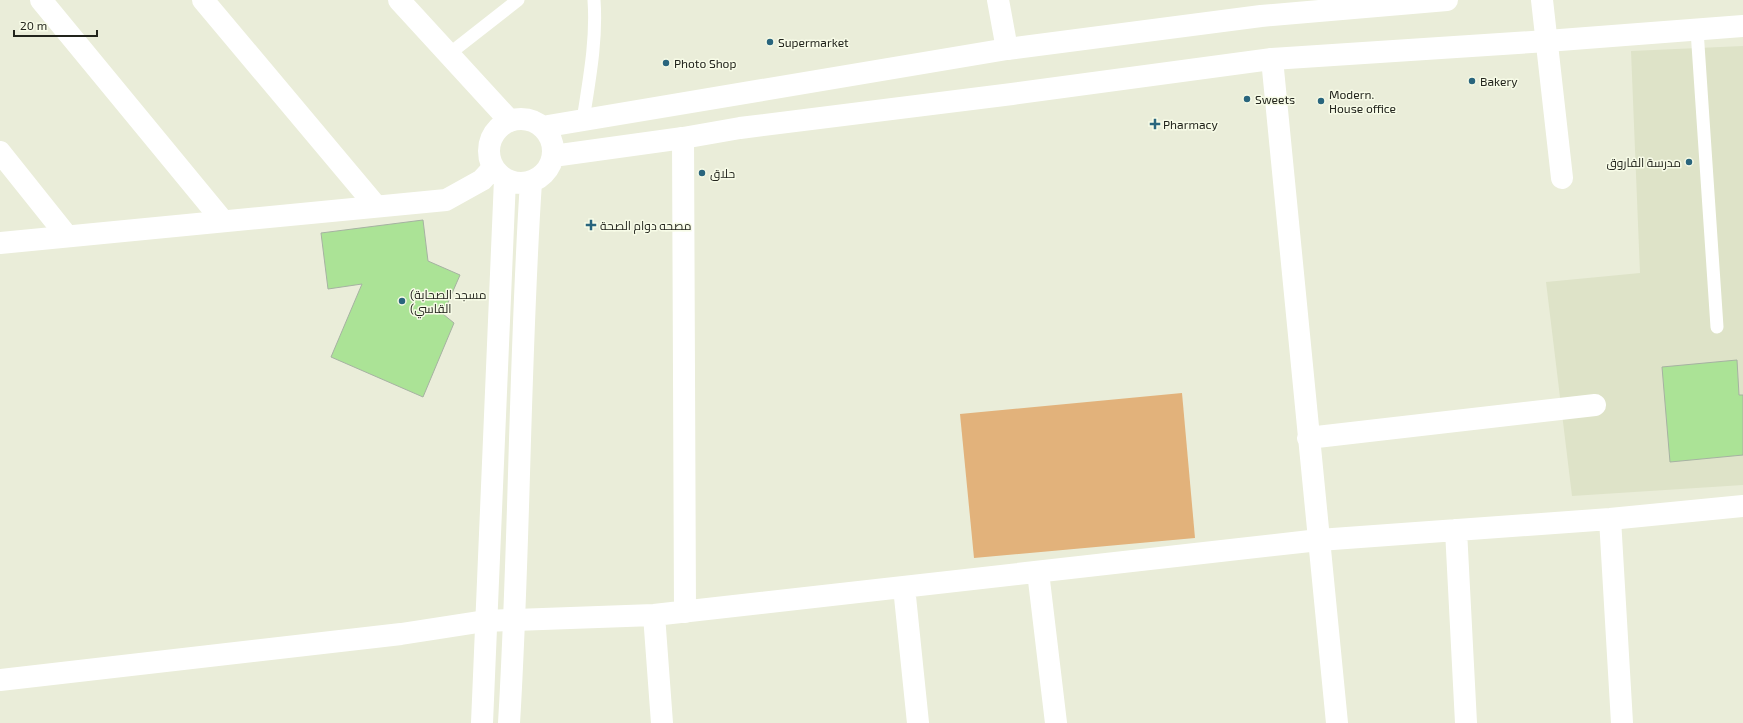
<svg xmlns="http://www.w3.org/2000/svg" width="1743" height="723" viewBox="0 0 1743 723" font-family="'Exo 2',Cairo,sans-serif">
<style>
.built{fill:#dee3c8}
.green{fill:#e2b27b}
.building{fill:#abe396;stroke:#a6b2a2}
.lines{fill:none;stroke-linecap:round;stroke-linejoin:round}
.service{stroke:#fff;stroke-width:13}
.minor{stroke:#fff;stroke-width:22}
.tertiary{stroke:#fff;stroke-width:22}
.secondary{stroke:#fff;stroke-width:22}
.primary{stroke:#fff;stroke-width:22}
.poi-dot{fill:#29657d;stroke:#f7fbe7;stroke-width:1.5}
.labels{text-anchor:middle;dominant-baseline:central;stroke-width:3;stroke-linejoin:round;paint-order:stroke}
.poi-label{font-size:12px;fill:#22241c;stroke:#f7fbe7;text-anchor:start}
</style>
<rect width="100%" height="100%" fill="#eaedd9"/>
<path class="built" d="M 1743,46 L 1743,485 L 1572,496 L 1546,282 L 1640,273 L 1631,51 Z"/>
<path class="green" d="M 1182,393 L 1195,538 L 974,558 L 960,414 Z"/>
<path class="building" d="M 423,220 L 428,261 L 460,275 L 443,314 L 454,323 L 423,397 L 331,357 L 362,284 L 328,289 L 321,233 Z
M 1737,360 L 1739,395 L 1743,395 L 1743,455 L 1670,462 L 1662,367 Z"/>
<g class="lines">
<path class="service" d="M 1697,30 L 1717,327
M 449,54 L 518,0
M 583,120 C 589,81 597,40 594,0"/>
<path class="minor" d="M 41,0 L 223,221
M 203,0 L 376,206
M 998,0 L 1007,49
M 1542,0 L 1562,178
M 1272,59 L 1337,723
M 683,138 L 685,612
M 0,152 L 67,236
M 1308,438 L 1595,405
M 1610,519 L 1622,723
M 1456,530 L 1466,723
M 1038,572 L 1056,723
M 904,587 L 918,723
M 654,615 L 662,723
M 0,680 L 401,634 L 485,621 L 654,615 L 1319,540 L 1610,519 L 1743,506"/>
<path class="tertiary" d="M 0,243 L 446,200 L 482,180 L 493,168"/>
<path class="secondary" d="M 399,0 L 510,121"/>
<path class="primary" d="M489 151a32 32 0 1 1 64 0a32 32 0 1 1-64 0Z
M 542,127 L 1007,49 L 1261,16 L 1447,0
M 553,156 L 683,138 L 740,128 L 1012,94 L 1272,59 L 1547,41 L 1743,26
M 482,723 L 505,179
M 509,723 C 520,543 519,362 531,182"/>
</g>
<g class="poi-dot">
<circle cx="770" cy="42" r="4"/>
<circle cx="666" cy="63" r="4"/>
<circle cx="1472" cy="81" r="4"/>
<circle cx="1247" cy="99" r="4"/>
<circle cx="1321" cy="101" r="4"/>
<path d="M1153 118h4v4h4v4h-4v4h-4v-4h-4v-4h4z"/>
<circle cx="1689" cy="162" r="4"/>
<circle cx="702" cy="173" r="4"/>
<path d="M589 219h4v4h4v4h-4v4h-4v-4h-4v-4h4z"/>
<circle cx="402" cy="301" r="4"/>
</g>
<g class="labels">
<g class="poi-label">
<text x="778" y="42">Supermarket</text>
<text x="674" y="63">Photo Shop</text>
<text x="1480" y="81">Bakery</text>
<text x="1329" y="94">Modern.<tspan x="1329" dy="14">House office</tspan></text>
<text x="1255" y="99">Sweets</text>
<text x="1163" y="124">Pharmacy</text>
<text x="1681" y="162" text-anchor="end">مدرسة الفاروق</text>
<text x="710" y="173">حلاق</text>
<text x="600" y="225">مصحه دوام الصحة</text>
<text x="410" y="294">(مسجد الصحابة<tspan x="410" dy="14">(القاسي</tspan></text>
</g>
</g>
<path d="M14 30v6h83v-6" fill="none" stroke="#22241c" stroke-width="2"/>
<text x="20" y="30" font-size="12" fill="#22241c" stroke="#f7fbe7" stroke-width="3" paint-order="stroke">20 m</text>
</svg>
